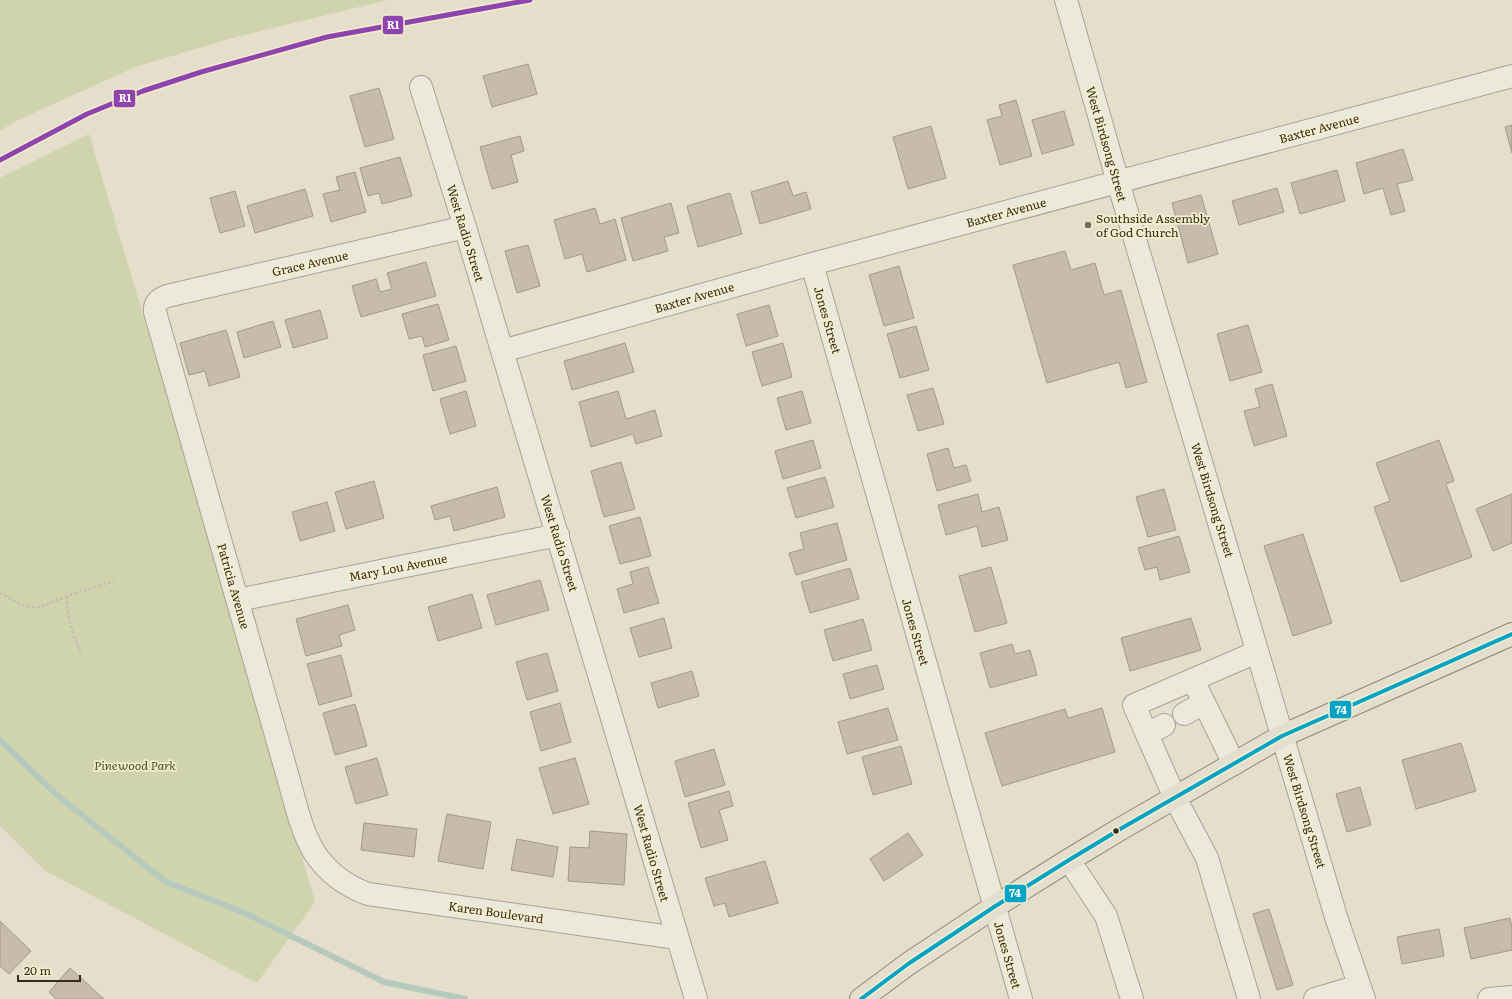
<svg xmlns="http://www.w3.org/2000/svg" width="1512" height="999" viewBox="0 0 1512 999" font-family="Literata,serif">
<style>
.green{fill:#d0d4ac}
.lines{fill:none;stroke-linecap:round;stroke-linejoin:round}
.stream{stroke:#b6c9be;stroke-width:6}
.building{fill:#c7bcab;stroke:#a3998a}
.minor-casing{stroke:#a8a293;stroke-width:24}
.major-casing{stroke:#8e887a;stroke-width:24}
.path{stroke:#c3bfb3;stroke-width:2.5;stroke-dasharray:3 2;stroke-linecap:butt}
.minor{stroke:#ebe8dc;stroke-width:22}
.major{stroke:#e3decd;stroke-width:22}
.bus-1-casing{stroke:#f5eece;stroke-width:7}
.bus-1{stroke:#03a3c5;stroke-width:4}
.rail-1-casing{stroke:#f5eece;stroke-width:8}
.rail-1{stroke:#8e44ad;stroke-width:5}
.poi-dot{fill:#736a59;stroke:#f5eece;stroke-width:1.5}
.bus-dot{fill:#362b1c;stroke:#f5eece;stroke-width:1.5}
.labels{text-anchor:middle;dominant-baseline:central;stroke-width:3.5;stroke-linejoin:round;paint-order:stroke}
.street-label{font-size:12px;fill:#362b1c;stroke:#f5eece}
.poi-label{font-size:12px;fill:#362b1c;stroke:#f5eece;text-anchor:start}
.park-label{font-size:12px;font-style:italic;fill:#425222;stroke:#f5eece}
.line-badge{stroke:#f5eece;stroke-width:1.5}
.badge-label{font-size:11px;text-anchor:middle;font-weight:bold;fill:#fff}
</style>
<rect width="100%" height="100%" fill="#e4deca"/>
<path class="green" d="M 0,0 L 388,0 L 236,37 L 135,67 L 18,120 L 0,131 Z
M 89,134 L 232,612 L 315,902 L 257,983 L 44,870 L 0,826 L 0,178 Z"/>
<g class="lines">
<path class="stream" d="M 0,740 L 58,796 L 166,882 L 247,914 L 384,982 L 465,999"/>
</g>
<path class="building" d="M 528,64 L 537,94 L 492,107 L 483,76 Z
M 379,88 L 394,139 L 365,147 L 350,96 Z
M 1016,100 L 1032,156 L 1000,165 L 987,120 L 1002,116 L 999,105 Z
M 1064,111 L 1074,145 L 1042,154 L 1032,120 Z
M 1512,125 L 1512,153 L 1505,127 Z
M 931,126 L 946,178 L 908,189 L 893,137 Z
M 520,136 L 524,151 L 511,155 L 518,182 L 492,189 L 480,147 Z
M 1403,149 L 1413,180 L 1397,184 L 1405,211 L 1391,215 L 1383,188 L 1364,194 L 1356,163 Z
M 400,157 L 412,196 L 382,204 L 379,193 L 368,196 L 360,168 Z
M 1337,170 L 1345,201 L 1300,214 L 1291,183 Z
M 355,172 L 366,212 L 331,222 L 323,194 L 340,190 L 336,177 Z
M 788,181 L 793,196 L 806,192 L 811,209 L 760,224 L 751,192 Z
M 1277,188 L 1284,212 L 1239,225 L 1232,201 Z
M 305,189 L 313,216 L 255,233 L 247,206 Z
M 235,191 L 245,226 L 220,233 L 210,198 Z
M 730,193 L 742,234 L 698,247 L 687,206 Z
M 1201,195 L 1218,254 L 1188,263 L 1172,203 Z
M 671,203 L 679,233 L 664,237 L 668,251 L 633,261 L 621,218 Z
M 595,208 L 600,224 L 615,219 L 626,260 L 587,272 L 582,254 L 565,259 L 554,220 Z
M 528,245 L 540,286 L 517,293 L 505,251 Z
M 1065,251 L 1071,270 L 1095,263 L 1104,295 L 1121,290 L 1147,382 L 1126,388 L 1119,362 L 1047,383 L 1013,265 Z
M 426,262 L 436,296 L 361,317 L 352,286 L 376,279 L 380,292 L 392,289 L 387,273 Z
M 899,266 L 914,318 L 884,326 L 869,275 Z
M 438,304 L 449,340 L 425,347 L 422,336 L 409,339 L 402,314 Z
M 769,305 L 778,336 L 746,346 L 737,314 Z
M 320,310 L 328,338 L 293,348 L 285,320 Z
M 273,321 L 281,347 L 244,358 L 237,332 Z
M 1248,325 L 1262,372 L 1230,381 L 1217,334 Z
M 916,326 L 929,370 L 900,378 L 887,334 Z
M 226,330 L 240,377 L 209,386 L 205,371 L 189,375 L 180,343 Z
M 625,343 L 634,372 L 572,390 L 564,361 Z
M 783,343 L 792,377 L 762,386 L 752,352 Z
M 456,346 L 466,381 L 433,391 L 423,355 Z
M 1272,384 L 1287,436 L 1254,446 L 1244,411 L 1260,407 L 1255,389 Z
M 933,388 L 944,424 L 918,431 L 907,395 Z
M 466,391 L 476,426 L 450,434 L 440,399 Z
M 618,391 L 626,419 L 655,410 L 662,436 L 636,444 L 633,434 L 591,447 L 579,402 Z
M 802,391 L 811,423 L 786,430 L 777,398 Z
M 813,440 L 821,468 L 783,479 L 775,451 Z
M 1439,440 L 1454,481 L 1446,484 L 1472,557 L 1401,582 L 1374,507 L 1390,501 L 1376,463 Z
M 948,448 L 954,468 L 966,465 L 971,481 L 937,491 L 927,454 Z
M 621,462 L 635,509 L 604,517 L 591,471 Z
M 825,477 L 834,507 L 796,518 L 787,488 Z
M 374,481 L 384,518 L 346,529 L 335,492 Z
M 497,487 L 505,517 L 454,531 L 450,516 L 435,520 L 431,506 Z
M 1164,489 L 1176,530 L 1148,537 L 1136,497 Z
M 978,494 L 982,512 L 999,507 L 1008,540 L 982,547 L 977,526 L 946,535 L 938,505 Z
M 1512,494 L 1512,543 L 1493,551 L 1476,509 Z
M 327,502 L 335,531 L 300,541 L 292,512 Z
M 640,517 L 651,556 L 620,564 L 609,526 Z
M 837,523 L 847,560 L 796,575 L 789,553 L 804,549 L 800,533 Z
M 1303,534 L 1332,623 L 1293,636 L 1264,546 Z
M 1179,536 L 1190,572 L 1160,580 L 1157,567 L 1145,570 L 1138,548 Z
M 648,567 L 659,603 L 624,613 L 617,589 L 633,584 L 630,572 Z
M 991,567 L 1007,623 L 975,632 L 959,576 Z
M 850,568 L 859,599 L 810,613 L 801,582 Z
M 540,580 L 549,610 L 496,625 L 487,595 Z
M 472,594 L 482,628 L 438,641 L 428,607 Z
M 348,605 L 355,630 L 339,635 L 342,646 L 306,656 L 296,619 Z
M 664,618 L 672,648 L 639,657 L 630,628 Z
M 1191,618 L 1201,650 L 1130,671 L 1121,638 Z
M 863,619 L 872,650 L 833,661 L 824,630 Z
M 1012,644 L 1015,654 L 1030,650 L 1037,675 L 990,688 L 980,653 Z
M 547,653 L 558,691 L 527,700 L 516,662 Z
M 341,655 L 352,696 L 319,705 L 307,664 Z
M 877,665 L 884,689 L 850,699 L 843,674 Z
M 692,671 L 699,696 L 658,708 L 651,683 Z
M 560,703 L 571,742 L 541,751 L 530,712 Z
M 355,704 L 367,746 L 335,755 L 323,713 Z
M 888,708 L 898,740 L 847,754 L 838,722 Z
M 1102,708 L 1115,752 L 1002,786 L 985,733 L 1065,709 L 1068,718 Z
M 1461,743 L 1476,791 L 1416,809 L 1402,760 Z
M 901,746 L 912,784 L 873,795 L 862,757 Z
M 714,749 L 725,785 L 685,797 L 675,761 Z
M 377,758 L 388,795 L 356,804 L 345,767 Z
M 575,758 L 589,804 L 553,814 L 539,768 Z
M 1360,787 L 1371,825 L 1347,832 L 1336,794 Z
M 729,791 L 733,806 L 719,810 L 728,840 L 701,848 L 688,803 Z
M 447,814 L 491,822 L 483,869 L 438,861 Z
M 364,823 L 417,829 L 414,857 L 361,850 Z
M 590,831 L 627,834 L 624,885 L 568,881 L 570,847 L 589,848 Z
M 908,833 L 923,855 L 884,881 L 870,859 Z
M 517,839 L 558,847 L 553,877 L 511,870 Z
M 765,861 L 778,903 L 729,917 L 725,903 L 714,906 L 705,878 Z
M 1269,909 L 1293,985 L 1277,990 L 1253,914 Z
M 1510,918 L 1512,927 L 1512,950 L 1471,959 L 1464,928 Z
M 0,921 L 31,951 L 9,974 L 0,966 Z
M 1439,929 L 1444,956 L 1402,964 L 1397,937 Z
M 70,968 L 104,999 L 56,999 L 49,992 Z"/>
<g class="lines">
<g class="minor-casing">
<path id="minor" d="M 1066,0 L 1118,182 L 1336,917 L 1364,999
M 421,87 L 465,227 L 696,999
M 465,227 L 167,296 C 159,299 154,303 155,312 C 190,433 225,554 259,676 C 269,710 278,743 288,777 C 295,802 301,830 314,852 C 327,872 346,886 368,894 L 677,938
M 812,264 L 1021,999
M 502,351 L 812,264 L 1512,76
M 238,600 L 558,535
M 1193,680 L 1234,764
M 1184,714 L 1204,703
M 1147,735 L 1164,725
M 1069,860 L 1106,916 L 1132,999
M 1249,999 L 1207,858 L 1175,798 L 1134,705 L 1257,652
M 1315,999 L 1359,986
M 1489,999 L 1512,997"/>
</g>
<g class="major-casing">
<path id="major" d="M 861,999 L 908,964 L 994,907 L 1069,860 L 1122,828 L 1282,736 L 1512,634"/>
</g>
<path class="path" d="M 0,593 C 13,600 25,609 40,607 L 73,594 L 114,581
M 68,596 C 64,613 75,639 82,655"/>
<use href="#minor" class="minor"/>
<use href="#major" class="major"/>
<g class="bus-1-casing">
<path id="bus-1" d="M 861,999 L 908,964 L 994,907 L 1069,860 L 1122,828 L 1282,736 L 1512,634"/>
</g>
<use href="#bus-1" class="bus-1"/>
<g class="rail-1-casing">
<path id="rail-1" d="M 0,160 L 87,114 L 143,91 L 201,72 L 327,37 L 530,0"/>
</g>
<use href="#rail-1" class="rail-1"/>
</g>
<circle class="poi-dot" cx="1088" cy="225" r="4"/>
<circle class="bus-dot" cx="1116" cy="831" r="3.5"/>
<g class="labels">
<g class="street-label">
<text transform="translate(1319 128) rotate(-15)">Baxter Avenue</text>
<text transform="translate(1107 144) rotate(74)">West Birdsong Street</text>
<text transform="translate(1006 212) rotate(-15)">Baxter Avenue</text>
<text transform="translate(466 233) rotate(73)">West Radio Street</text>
<text transform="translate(310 263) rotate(-13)">Grace Avenue</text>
<text transform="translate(694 297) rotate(-16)">Baxter Avenue</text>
<text transform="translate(828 320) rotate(74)">Jones Street</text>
<text transform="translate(1213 500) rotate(73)">West Birdsong Street</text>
<text transform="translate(560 543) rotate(73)">West Radio Street</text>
<text transform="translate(398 567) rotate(-11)">Mary Lou Avenue</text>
<text transform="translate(234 586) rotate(74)">Patricia Avenue</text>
<text transform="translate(916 632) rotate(74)">Jones Street</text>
<text transform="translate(1305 811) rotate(73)">West Birdsong Street</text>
<text transform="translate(652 853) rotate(74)">West Radio Street</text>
<text transform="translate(496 912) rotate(8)">Karen Boulevard</text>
<text transform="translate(1008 955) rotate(74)">Jones Street</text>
</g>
<g class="poi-label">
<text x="1096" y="218">Southside Assembly<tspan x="1096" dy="14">of God Church</tspan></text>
</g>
<g class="park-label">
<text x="135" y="765">Pinewood Park</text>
</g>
</g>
<g class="line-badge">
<rect x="382" y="15" width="22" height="20" rx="4" fill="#8e44ad"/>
<rect x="113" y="89" width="23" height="19" rx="4" fill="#8e44ad"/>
<rect x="1329" y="700" width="23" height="19" rx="4" fill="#03a3c5"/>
<rect x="1004" y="884" width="23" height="19" rx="4" fill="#03a3c5"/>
</g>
<g class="badge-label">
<text x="393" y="29">R1</text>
<text x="125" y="102">R1</text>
<text x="1341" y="714">74</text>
<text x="1015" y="897">74</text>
</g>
<path d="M18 975v6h62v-6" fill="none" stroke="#362b1c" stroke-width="2"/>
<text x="24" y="975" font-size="12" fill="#362b1c" stroke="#f5eece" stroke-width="3" paint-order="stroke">20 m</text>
</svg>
